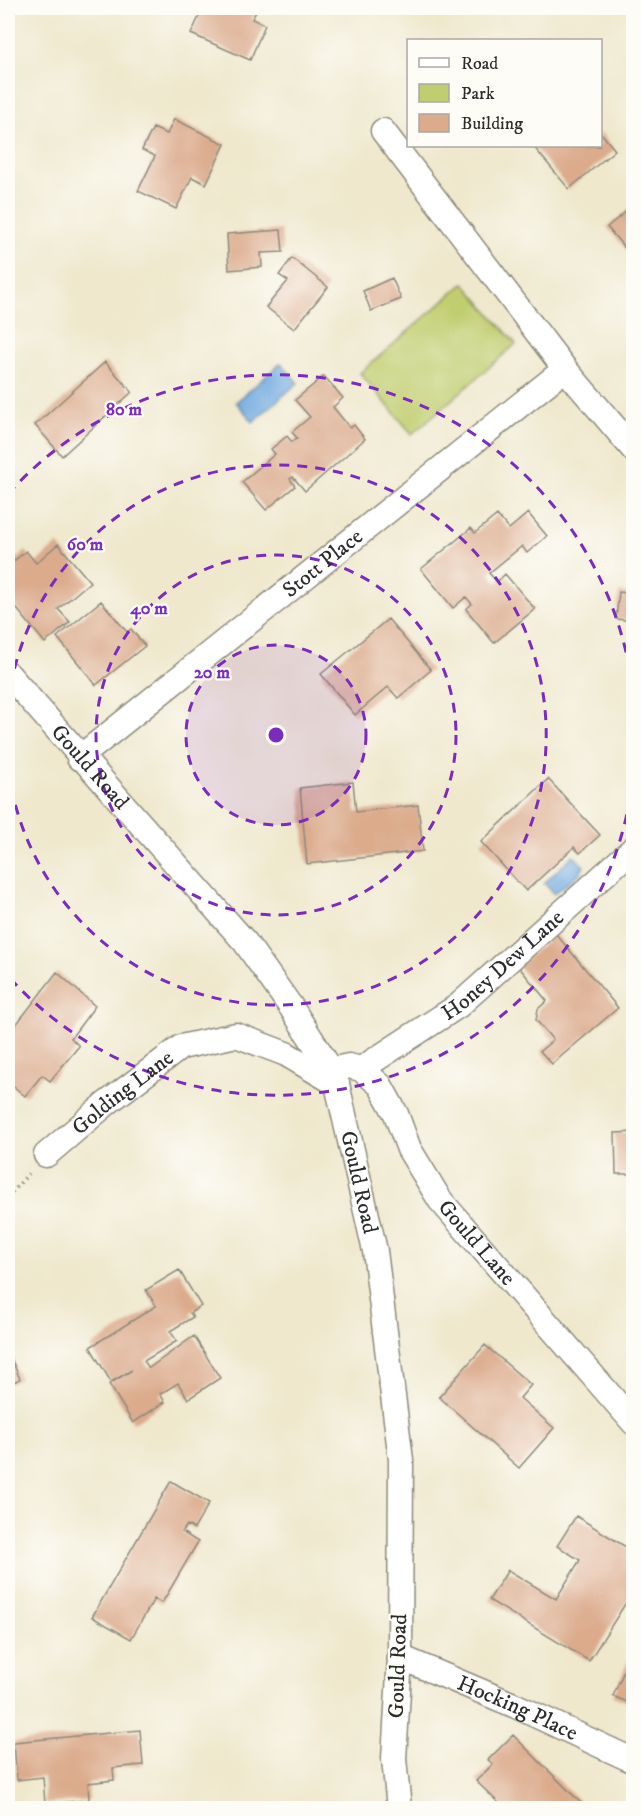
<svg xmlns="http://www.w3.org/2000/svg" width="641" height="1816" viewBox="0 0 641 1816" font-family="'IM FELL DW Pica',serif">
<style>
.green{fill:#c1ce70;stroke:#767c4e;stroke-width:1.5}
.water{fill:#70a9df;stroke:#4e6a85;stroke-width:1.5}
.building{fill:#dbab8c}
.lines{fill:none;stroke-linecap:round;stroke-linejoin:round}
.minor-casing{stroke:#8d8a7c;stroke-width:27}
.path{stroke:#8d8a7c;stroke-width:4;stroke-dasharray:1.5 4.5;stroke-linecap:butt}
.minor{stroke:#fff;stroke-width:24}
.ring{fill:none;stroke:#7b2cbf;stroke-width:3;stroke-dasharray:10 8}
.labels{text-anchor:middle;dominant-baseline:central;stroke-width:4.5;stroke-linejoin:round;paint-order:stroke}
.street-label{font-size:22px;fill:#2b2b2b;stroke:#fdfcf7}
.centre{fill:#7b2cbf;stroke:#fdfcf7;stroke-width:3}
.ring-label{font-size:18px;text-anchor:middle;font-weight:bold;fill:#7b2cbf;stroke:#fdfcf7;stroke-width:4.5;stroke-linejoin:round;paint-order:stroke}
</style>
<rect width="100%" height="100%" fill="#fdfcf7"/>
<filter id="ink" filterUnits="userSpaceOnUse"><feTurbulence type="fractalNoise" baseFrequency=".0167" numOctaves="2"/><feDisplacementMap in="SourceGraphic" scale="12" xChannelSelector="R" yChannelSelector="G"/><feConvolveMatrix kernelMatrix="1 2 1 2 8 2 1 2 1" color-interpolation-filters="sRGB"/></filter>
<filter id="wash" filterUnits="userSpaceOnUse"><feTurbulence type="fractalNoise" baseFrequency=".008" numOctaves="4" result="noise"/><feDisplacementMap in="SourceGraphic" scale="24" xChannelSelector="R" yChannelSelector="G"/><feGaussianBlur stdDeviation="1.35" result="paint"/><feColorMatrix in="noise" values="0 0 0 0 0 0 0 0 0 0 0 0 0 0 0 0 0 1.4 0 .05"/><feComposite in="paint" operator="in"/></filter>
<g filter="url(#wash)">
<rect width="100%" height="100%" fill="#efe8cd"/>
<path class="green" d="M 464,283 L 516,344 L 412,434 L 360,373 Z"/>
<path class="water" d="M 281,363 L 298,383 L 253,422 L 236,402 Z
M 573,855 L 584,866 L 579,874 L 554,894 L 544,883 Z"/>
<g id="blocks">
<path class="building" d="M 203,8 L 258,8 L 252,19 L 265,25 L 250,60 L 191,34 Z
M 174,119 L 225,144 L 206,184 L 192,177 L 176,209 L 138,191 L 155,156 L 142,150 L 153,128 L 167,134 Z
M 600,132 L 615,150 L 569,189 L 533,146 L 600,146 Z
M 634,205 L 634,259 L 607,227 Z
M 281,230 L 283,252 L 261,253 L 262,267 L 229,270 L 227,234 Z
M 292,258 L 328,287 L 294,329 L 266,307 L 288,281 L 279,275 Z
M 392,278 L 401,299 L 371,311 L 363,291 Z
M 105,362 L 132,392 L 62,456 L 35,425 Z
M 324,376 L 343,398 L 333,407 L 350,428 L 354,425 L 365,439 L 305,491 L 293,477 L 290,479 L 295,486 L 266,510 L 242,482 L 275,454 L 271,449 L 287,436 L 292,442 L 297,438 L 292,432 L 310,417 L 295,400 Z
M 528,513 L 547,536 L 527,553 L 522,546 L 489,573 L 497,582 L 505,574 L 535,609 L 494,643 L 466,609 L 472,604 L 466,597 L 453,608 L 421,569 L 471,528 L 475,533 L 497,515 L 509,529 Z
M 58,544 L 90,582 L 58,609 L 70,622 L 45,643 L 8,598 L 8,566 L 26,551 L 36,563 Z
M 619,592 L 634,594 L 634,621 L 616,619 Z
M 101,601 L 127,632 L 131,629 L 145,646 L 96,685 L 57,637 Z
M 388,619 L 431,670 L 398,698 L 388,687 L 355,715 L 321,674 Z
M 548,779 L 600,835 L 580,853 L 574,847 L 526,891 L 481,842 Z
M 353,782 L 356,812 L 418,805 L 423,851 L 307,864 L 300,788 Z
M 556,934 L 618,1008 L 552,1064 L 540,1051 L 553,1040 L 536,1020 L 538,1009 L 547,1001 L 518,966 Z
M 57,972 L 95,1006 L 71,1038 L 79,1046 L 50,1081 L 42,1075 L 25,1096 L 8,1082 L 8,1035 Z
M 634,1132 L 634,1174 L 616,1174 L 615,1133 Z
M 179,1270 L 201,1306 L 190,1313 L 193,1317 L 170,1331 L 177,1341 L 144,1361 L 149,1368 L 194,1336 L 220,1378 L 188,1399 L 178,1383 L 160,1394 L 165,1402 L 133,1423 L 109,1384 L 132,1370 L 111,1382 L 90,1347 L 156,1306 L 146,1290 Z
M 485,1345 L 531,1385 L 520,1398 L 554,1428 L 519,1468 L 439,1397 Z
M 8,1351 L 20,1379 L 8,1385 Z
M 171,1481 L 209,1503 L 194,1529 L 187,1525 L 182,1532 L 198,1542 L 162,1603 L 154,1599 L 131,1639 L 92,1617 Z
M 576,1516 L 634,1552 L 634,1590 L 589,1661 L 489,1600 L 508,1570 L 556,1599 L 580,1560 L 557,1546 Z
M 634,1648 L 634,1705 L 613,1696 Z
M 140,1730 L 143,1765 L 113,1768 L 114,1780 L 88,1783 L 89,1800 L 45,1804 L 43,1777 L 17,1780 L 14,1742 Z
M 513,1735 L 586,1808 L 504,1808 L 476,1781 L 493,1764 L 488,1760 Z"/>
</g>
</g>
<g filter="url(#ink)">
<use href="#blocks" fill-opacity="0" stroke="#8d8a7c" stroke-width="1.5"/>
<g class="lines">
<g class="minor-casing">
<g id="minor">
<path d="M 565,369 L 634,450"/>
<path id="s1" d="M 8,674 L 245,942 L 291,1007 L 331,1070 L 337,1084 L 375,1251 L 401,1460 L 400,1657 L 394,1759 L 399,1808"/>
<path id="s2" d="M 79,758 L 565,369 L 383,131"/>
<path id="s3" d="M 361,1069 L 458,1006 L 634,848"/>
<path id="s4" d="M 331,1070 L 349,1066 L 361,1069 L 380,1085 L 396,1114 L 409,1149 L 440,1200 L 634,1423"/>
<path id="s5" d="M 46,1155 L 107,1103 L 181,1047 L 236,1035 L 286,1054 L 337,1084"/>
<path id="s6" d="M 400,1657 L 516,1706 L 634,1761"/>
</g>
</g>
<path class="path" d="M 8,1197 L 29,1173"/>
<use href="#minor" class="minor"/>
</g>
</g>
<circle cx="276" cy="735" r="90" fill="#7b2cbf" fill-opacity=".12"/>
<g class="ring">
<circle cx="276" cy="735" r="90"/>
<circle cx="276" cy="735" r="180"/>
<path d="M8 704A270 270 0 1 1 8 766"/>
<path d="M633 779A360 360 0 0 1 8 976M8 494A360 360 0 0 1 633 691"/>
</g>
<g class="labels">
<g class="street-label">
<text stroke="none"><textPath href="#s2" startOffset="312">Stott Place</textPath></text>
<text stroke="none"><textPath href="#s1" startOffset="124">Gould Road</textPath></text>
<text stroke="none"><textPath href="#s3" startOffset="176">Honey Dew Lane</textPath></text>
<text stroke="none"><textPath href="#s5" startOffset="99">Golding Lane</textPath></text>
<text stroke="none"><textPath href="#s1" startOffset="628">Gould Road</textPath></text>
<text stroke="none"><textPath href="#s4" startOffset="242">Gould Lane</textPath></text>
<text transform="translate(398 1666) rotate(-88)">Gould Road</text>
<text stroke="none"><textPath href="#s6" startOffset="128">Hocking Place</textPath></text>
</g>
</g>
<circle cx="276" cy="735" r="9" class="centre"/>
<g class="ring-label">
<text x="124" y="415">80 m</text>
<text x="85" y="550">60 m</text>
<text x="149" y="614">40 m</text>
<text x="212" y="678">20 m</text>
</g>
<rect width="641" height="1816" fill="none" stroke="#fdfcf7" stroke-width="30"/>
<rect x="407" y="39" width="195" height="108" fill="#fdfcf7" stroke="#a9a8a5" stroke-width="1.5"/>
<rect x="419" y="58" width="30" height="9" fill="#ffffff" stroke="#a9a8a5" stroke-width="1.5"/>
<text x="461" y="69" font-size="18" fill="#2b2b2b">Road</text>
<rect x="419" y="84" width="30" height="18" fill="#c1ce70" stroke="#a9a8a5" stroke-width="1.5"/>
<text x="461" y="99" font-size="18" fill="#2b2b2b">Park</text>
<rect x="419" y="114" width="30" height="18" fill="#dbab8c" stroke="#a9a8a5" stroke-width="1.5"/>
<text x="461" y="129" font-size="18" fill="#2b2b2b">Building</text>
</svg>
